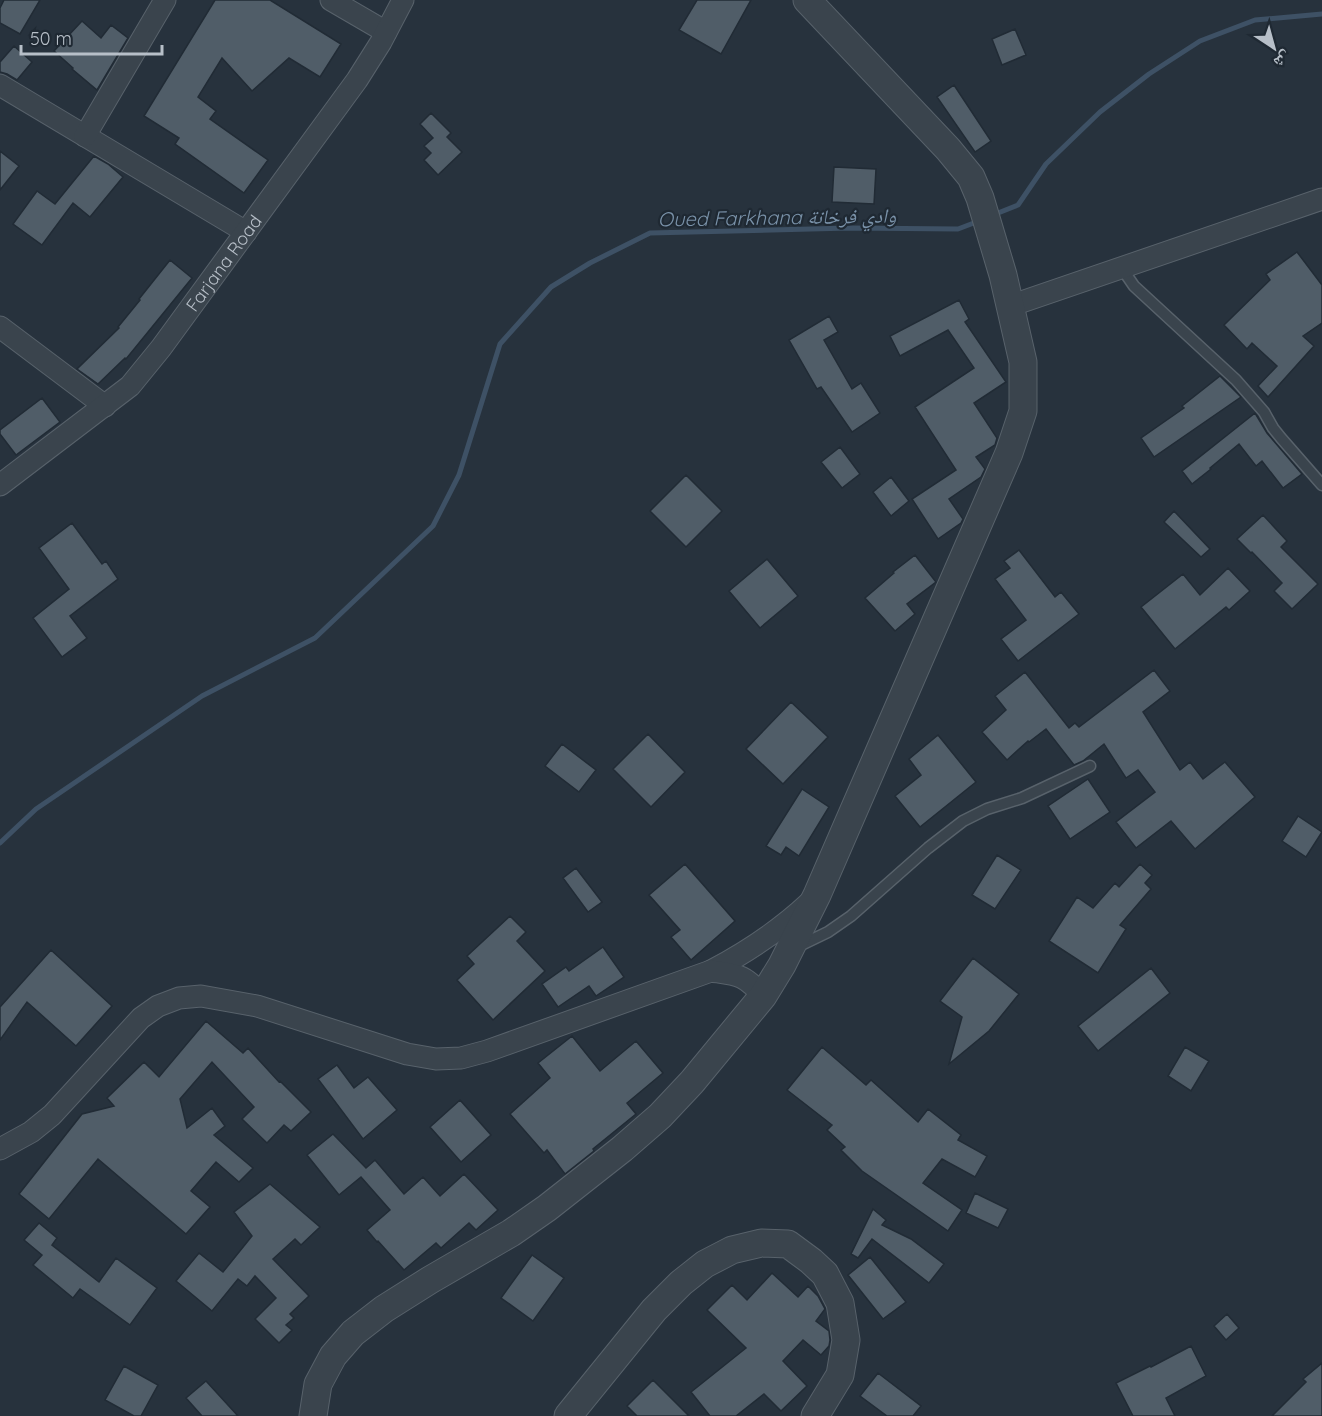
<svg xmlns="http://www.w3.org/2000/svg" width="1322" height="1416" viewBox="0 0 1322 1416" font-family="Quicksand,'Noto Naskh Arabic',sans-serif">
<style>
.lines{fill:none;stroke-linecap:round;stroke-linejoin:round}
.stream{stroke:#3e5165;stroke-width:5}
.building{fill:#505d68;stroke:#212b35;stroke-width:1.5}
.service-casing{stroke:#58626b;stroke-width:13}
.minor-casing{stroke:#58626b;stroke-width:23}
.tertiary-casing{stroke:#58626b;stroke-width:29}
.service{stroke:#3a444d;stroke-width:10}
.minor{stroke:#3a444d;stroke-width:21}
.tertiary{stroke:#3a444d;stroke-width:27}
.labels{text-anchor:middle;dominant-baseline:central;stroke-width:4.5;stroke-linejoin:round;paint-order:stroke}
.street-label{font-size:18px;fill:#b7bfc8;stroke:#1f2933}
.water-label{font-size:20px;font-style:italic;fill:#7a92a9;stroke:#1f2933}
</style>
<rect width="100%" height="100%" fill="#27323d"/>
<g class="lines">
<path class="stream" d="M 993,215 L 1018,205 L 1046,164 L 1100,112 L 1149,74 L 1200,41 L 1255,20 L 1322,14
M 0,843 L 36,809 L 202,696 L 315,638 L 433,526 L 459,475 L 500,344 L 551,287 L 590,263 L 650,233 L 850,228 L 958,229 L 979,221"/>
</g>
<path class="building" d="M 4,0 L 40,0 L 20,34 L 0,23 L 0,8 Z
M 215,0 L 270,0 L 341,44 L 320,77 L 289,58 L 252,91 L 222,58 L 198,97 L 216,111 L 210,119 L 268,160 L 244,193 L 175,144 L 179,138 L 144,116 Z
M 697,0 L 751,0 L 721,54 L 679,30 Z
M 82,21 L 101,38 L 111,25 L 128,38 L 97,90 L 72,69 L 73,68 L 54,51 Z
M 1015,29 L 1026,55 L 1002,65 L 992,39 Z
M 14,46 L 32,62 L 17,80 L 7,74 L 0,72 L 0,62 Z
M 954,85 L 991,141 L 975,152 L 937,97 Z
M 431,113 L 451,133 L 447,137 L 462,152 L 438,175 L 424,160 L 431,153 L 424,146 L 433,138 L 420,124 Z
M 0,151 L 19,166 L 0,190 Z
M 94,156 L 108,164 L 123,177 L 90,217 L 73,203 L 42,245 L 13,224 L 37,191 L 55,204 Z
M 834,167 L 876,169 L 874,204 L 832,202 Z
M 1297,252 L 1322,285 L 1322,323 L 1303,336 L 1314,346 L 1268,397 L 1258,386 L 1277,366 L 1252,343 L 1247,349 L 1224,325 L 1270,280 L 1266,274 Z
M 170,260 L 192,278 L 126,359 L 125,358 L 98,384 L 77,369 L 119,328 L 118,327 L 140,300 L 139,299 Z
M 959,300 L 969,319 L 965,322 L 1006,382 L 974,403 L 997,438 L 995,445 L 976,457 L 985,469 L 981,477 L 949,499 L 963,519 L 961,523 L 938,539 L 912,499 L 956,470 L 915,407 L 974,368 L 948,330 L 900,356 L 890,336 Z
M 829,316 L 838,332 L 824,340 L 852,389 L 861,383 L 880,413 L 852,432 L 821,387 L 817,389 L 789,340 Z
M 1220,376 L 1241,397 L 1154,457 L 1141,438 L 1184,408 L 1182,406 Z
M 42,398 L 60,422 L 16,455 L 0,434 L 0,430 Z
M 1255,413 L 1267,433 L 1302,474 L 1283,488 L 1262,461 L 1256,466 L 1239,444 L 1210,468 L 1211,469 L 1192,484 L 1182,471 Z
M 840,447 L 860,474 L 842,488 L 821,462 Z
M 686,475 L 722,511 L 686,547 L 650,511 Z
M 891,477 L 909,501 L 891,516 L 873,492 Z
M 1174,511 L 1210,549 L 1201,557 L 1164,522 Z
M 1263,515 L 1287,541 L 1281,547 L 1318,584 L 1292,609 L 1274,591 L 1282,583 L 1252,552 L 1251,553 L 1237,539 Z
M 72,523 L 102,564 L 106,561 L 118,579 L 70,616 L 87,638 L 62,657 L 33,618 L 69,589 L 39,548 Z
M 1019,550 L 1055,597 L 1061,592 L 1079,614 L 1018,661 L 1001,639 L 1026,620 L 995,579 L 1010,568 L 1004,561 Z
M 915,555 L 936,582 L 907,604 L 915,614 L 895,631 L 865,598 L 894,573 L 893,572 Z
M 767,559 L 798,596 L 760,628 L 729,591 Z
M 1228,568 L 1250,591 L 1229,610 L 1226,607 L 1175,649 L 1141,607 L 1183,574 L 1200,595 Z
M 1154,670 L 1170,691 L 1143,712 L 1180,770 L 1190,762 L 1203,779 L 1225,762 L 1255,797 L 1195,849 L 1171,821 L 1136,848 L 1116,822 L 1155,792 L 1138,770 L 1126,778 L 1104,744 L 1083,761 L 1074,765 L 1046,729 L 1029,742 L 1028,741 L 1007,760 L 982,732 L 1006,710 L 995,696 L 1025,672 L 1069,728 L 1075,723 L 1079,727 Z
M 791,702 L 828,737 L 783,784 L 746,749 Z
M 648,734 L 685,772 L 651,807 L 613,769 Z
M 938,735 L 976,782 L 920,827 L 895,796 L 921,775 L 909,759 Z
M 562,744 L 596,770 L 579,792 L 545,766 Z
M 1088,779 L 1110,812 L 1070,839 L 1048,806 Z
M 802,789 L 829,807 L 799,856 L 786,847 L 781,855 L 766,846 Z
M 1298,816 L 1322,832 L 1306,857 L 1282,841 Z
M 997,855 L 1021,870 L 995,909 L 972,895 Z
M 685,864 L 735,921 L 691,960 L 671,937 L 680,930 L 649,895 Z
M 1140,864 L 1152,875 L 1145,883 L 1151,889 L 1120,925 L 1126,929 L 1098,973 L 1049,941 L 1077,897 L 1093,908 L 1115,883 L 1119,887 Z
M 576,868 L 602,902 L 588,912 L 563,878 Z
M 510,916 L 526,932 L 517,941 L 545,971 L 493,1020 L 457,980 L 474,964 L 467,956 Z
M 603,947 L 624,977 L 596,996 L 589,986 L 558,1007 L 542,984 L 566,967 L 569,971 Z
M 51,950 L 112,1006 L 76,1046 L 27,1002 L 0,1040 L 0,1007 Z
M 973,958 L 1019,994 L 989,1031 L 949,1064 L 962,1017 L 940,1001 Z
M 1151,968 L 1170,993 L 1098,1051 L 1078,1026 Z
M 206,1021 L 243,1053 L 248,1048 L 279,1082 L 280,1081 L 311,1112 L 291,1131 L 284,1125 L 267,1143 L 242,1119 L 254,1107 L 212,1062 L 180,1099 L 187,1128 L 212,1108 L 225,1126 L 214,1135 L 253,1168 L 239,1182 L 216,1162 L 191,1191 L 210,1207 L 186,1234 L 98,1159 L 49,1219 L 19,1194 L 82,1114 L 114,1106 L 107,1098 L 144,1062 L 159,1077 Z
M 572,1036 L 600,1071 L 636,1041 L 663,1073 L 627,1103 L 636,1114 L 593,1149 L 594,1151 L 565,1174 L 547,1150 L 544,1153 L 510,1114 L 550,1078 L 538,1063 Z
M 822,1047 L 866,1085 L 871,1080 L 918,1122 L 928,1109 L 961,1135 L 958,1140 L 987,1156 L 975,1177 L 942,1159 L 923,1183 L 962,1210 L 948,1231 L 862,1171 L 841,1150 L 845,1147 L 827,1130 L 832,1125 L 787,1090 Z
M 1185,1047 L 1209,1061 L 1191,1091 L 1168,1076 Z
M 337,1065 L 354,1088 L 368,1077 L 397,1110 L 363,1139 L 318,1079 Z
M 460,1100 L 491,1135 L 461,1162 L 430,1127 Z
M 333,1134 L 366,1168 L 375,1160 L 404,1194 L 423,1177 L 440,1196 L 464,1174 L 498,1210 L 476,1230 L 469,1223 L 441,1248 L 436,1243 L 404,1270 L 378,1241 L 377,1242 L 367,1230 L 390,1210 L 361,1177 L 339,1195 L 307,1155 Z
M 270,1184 L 320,1227 L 301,1245 L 295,1239 L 273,1259 L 309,1296 L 290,1314 L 294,1318 L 286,1325 L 292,1330 L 279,1343 L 255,1319 L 276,1298 L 255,1276 L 247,1286 L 238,1279 L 212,1311 L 176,1281 L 199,1253 L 223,1272 L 252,1236 L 234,1212 Z
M 975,1193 L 1008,1209 L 998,1228 L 966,1213 Z
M 873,1209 L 886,1220 L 882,1225 L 911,1239 L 944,1264 L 929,1283 L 872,1239 L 858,1258 L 851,1254 Z
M 39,1223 L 57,1238 L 52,1245 L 99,1282 L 116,1258 L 157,1288 L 130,1325 L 80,1289 L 73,1298 L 33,1265 L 42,1255 L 24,1240 Z
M 532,1255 L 564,1278 L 533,1321 L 501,1298 Z
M 870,1257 L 906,1302 L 883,1319 L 848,1275 Z
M 772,1273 L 798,1297 L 808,1286 L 818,1296 L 825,1309 L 816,1321 L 829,1331 L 830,1340 L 829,1346 L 821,1355 L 803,1340 L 783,1361 L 807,1386 L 781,1411 L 764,1394 L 736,1416 L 710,1416 L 691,1392 L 746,1348 L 707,1310 L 732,1285 L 747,1300 Z
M 1227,1314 L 1239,1328 L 1226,1340 L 1214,1326 Z
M 1191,1346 L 1206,1376 L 1166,1398 L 1175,1416 L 1133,1416 L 1116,1383 L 1150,1366 L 1151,1367 Z
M 1322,1363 L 1322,1416 L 1272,1416 L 1306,1382 L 1303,1379 Z
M 124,1366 L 158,1385 L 141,1416 L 134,1416 L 105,1400 Z
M 878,1373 L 921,1406 L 913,1416 L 887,1416 L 860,1396 Z
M 653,1380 L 689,1416 L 637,1416 L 627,1406 Z
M 206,1381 L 238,1416 L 202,1416 L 186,1398 Z"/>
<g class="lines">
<g class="service-casing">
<path id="service" d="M 1121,267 L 1134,286 L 1236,380 L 1264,412 L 1273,428 L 1281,438 L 1322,485
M 797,947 L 828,932 L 851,916 L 928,848 L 963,821 L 987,809 L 1022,798 L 1090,766"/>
</g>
<g class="minor-casing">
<g id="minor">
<path d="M 331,0 L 386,32"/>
<path d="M 0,85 L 246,232"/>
<path d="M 85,136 L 165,0"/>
<path d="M 1010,306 L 1322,199"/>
<path d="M 0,327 L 105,406"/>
<path id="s1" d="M 0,485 L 130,386 L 161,348 L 357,80 L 381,42 L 403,0"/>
<path d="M 711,971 C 747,952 779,931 809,903"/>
<path d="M 0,1149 L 31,1132 L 52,1115 L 141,1018 L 158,1006 L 179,998 L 201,996 L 257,1006 L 407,1054 L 436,1059 L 461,1058 L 487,1051 L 711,971 C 738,975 744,974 763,996"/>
</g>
</g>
<g class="tertiary-casing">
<path id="tertiary" d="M 313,1416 L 318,1384 L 333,1356 L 353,1333 L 384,1309 L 430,1280 L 511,1233 L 547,1208 L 622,1149 L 660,1116 L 692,1082 L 763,996 L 782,965 L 817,895 L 1009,453 L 1023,411 L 1023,362 L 1003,275 L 980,198 L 971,177 L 948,149 L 807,0
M 568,1416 L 654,1310 L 681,1283 L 705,1264 L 732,1250 L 761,1243 L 788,1244 L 811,1261 L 825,1274 L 840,1303 L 846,1340 L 840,1375 L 815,1416"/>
</g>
<use href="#service" class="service"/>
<use href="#minor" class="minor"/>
<use href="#tertiary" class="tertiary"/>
</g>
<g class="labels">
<g class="street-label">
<text stroke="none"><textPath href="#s1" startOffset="318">Farjana Road</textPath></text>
</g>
<g class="water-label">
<text transform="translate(777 217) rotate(-1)">Oued Farkhana وادي فرخانة</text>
</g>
</g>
<g transform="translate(1274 48) rotate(144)" stroke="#1f2933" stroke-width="4.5" paint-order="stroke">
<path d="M0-4.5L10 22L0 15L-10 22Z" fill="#b7bfc8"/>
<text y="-9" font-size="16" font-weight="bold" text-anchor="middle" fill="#b7bfc8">ش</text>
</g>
<path d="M21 45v9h141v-9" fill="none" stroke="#b7bfc8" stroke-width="3"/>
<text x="30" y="45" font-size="18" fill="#b7bfc8" stroke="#1f2933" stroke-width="4.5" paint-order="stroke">50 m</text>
</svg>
